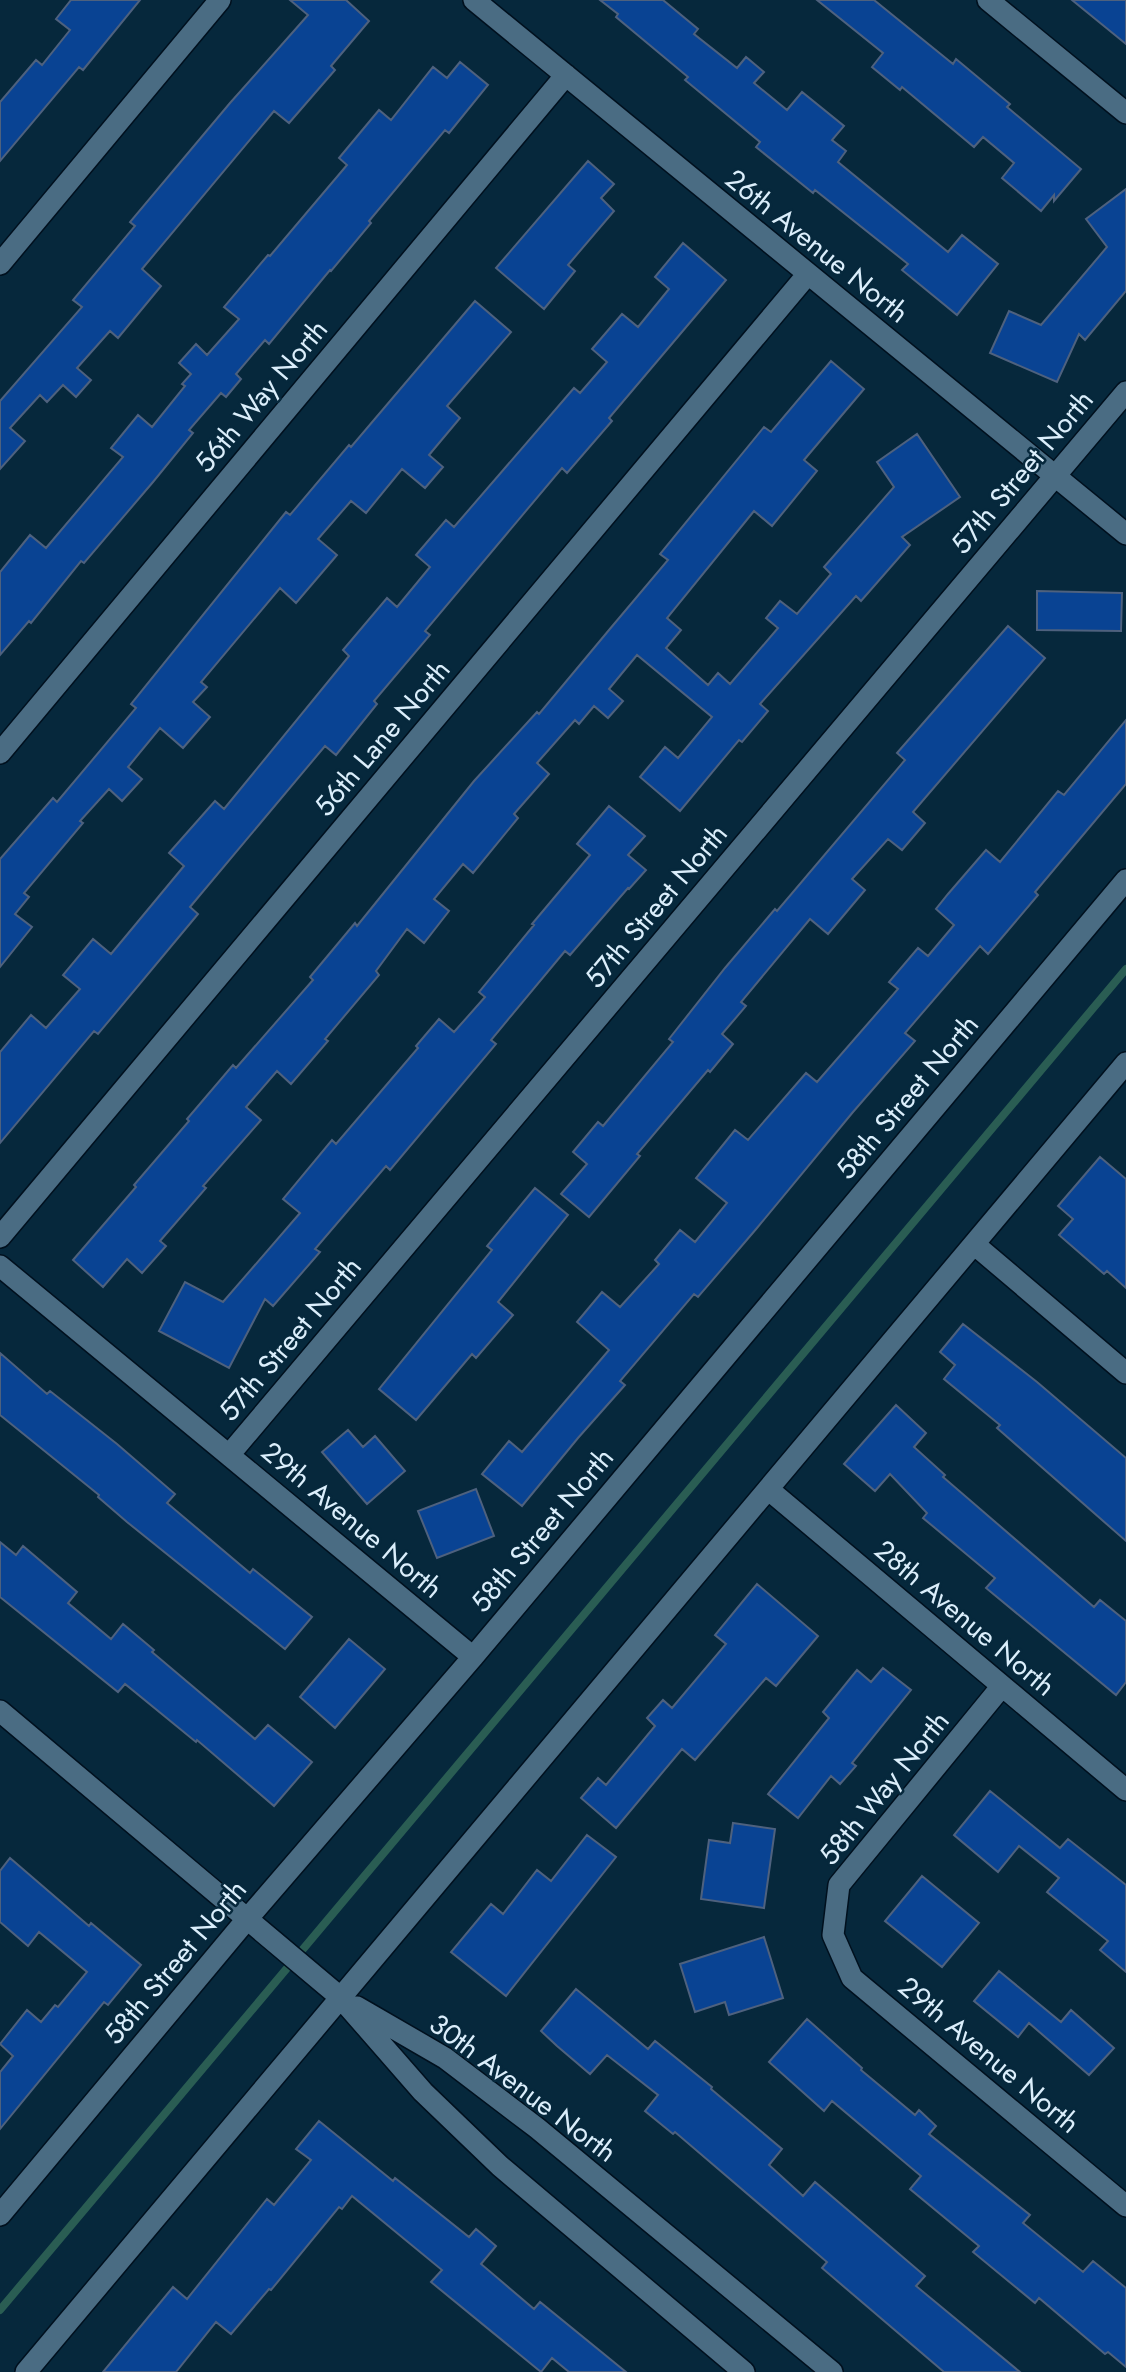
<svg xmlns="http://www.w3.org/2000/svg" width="1126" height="2372" viewBox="0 0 1126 2372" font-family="Jost,sans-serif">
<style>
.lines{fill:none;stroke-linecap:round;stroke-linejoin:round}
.stream{stroke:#2a5d53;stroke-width:8}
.building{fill:#094393;stroke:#4e617e;stroke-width:2}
.minor-casing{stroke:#00101e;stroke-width:24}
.minor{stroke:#4a6c83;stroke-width:21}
.labels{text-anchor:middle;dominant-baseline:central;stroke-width:5;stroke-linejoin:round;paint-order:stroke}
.street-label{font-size:28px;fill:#dbeefb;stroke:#06283c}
</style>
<rect width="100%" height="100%" fill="#06283c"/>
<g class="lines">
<path class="stream" d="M 0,2310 L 1126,969"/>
</g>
<path class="building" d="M 71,0 L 140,0 L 83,70 L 79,67 L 0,161 L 0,102 L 36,60 L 42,65 L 70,30 L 56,19 Z
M 290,0 L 346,0 L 369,21 L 331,66 L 335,70 L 289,123 L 274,111 L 142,269 L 161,286 L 118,338 L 110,331 L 77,368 L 91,380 L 76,397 L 63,385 L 47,402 L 40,395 L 10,428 L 25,441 L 0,469 L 0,401 L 82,307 L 73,300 L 135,226 L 130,222 L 230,103 L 308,15 Z
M 600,0 L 663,0 L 698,29 L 694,34 L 737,68 L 746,57 L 764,72 L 754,83 L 787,110 L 802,92 L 844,126 L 832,140 L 846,151 L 838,162 L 948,252 L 962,235 L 998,264 L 957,315 L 902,270 L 908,264 L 815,190 L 813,193 L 756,147 L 760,142 L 685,80 L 688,77 L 616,17 L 618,14 Z
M 817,0 L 874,0 L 953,64 L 956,59 L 1010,104 L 1007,107 L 1081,169 L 1054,201 L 1054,195 L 1041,211 L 1002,178 L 1014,163 L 983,137 L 974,147 L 902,87 L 900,90 L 872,67 L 883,53 Z
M 1072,0 L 1126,0 L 1126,44 Z
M 460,62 L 488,85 L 449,133 L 445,130 L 369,221 L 371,223 L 331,271 L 330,270 L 269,344 L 265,340 L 236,374 L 241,379 L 226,397 L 221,393 L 189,430 L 193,433 L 153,482 L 84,563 L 81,561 L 31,623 L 29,621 L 0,655 L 0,572 L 30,535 L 46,548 L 123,457 L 111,448 L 138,415 L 152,427 L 185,386 L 182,384 L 191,374 L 179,363 L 196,344 L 207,355 L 239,319 L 224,307 L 268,255 L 270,256 L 347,165 L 339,158 L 379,110 L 391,120 L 433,67 L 447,78 Z
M 588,161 L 614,184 L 601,198 L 614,211 L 568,265 L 575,271 L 544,309 L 496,268 Z
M 1126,189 L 1126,291 L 1085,340 L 1079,334 L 1057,382 L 990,353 L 1009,311 L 1041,325 L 1107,247 L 1086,219 Z
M 683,243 L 726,280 L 609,418 L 612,421 L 567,473 L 562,468 L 425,631 L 430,635 L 374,701 L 377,704 L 336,755 L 325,746 L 190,907 L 198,914 L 98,1034 L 94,1031 L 0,1143 L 0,1052 L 31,1015 L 46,1028 L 80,989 L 63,975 L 93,939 L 111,954 L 184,866 L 169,853 L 215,801 L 224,809 L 349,656 L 343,650 L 387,598 L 397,607 L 430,567 L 416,555 L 446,520 L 454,527 L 574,388 L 580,393 L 607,362 L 592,349 L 622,314 L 638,327 L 669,289 L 655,277 Z
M 475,301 L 511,332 L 447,406 L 460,418 L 429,455 L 443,467 L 425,488 L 402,469 L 366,513 L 351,501 L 318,539 L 337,555 L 296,603 L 280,588 L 201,682 L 207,687 L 193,702 L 210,717 L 183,748 L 160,728 L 128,767 L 142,779 L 122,801 L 109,789 L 80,821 L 83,823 L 24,893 L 29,897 L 15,914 L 32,927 L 0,967 L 0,859 L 53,798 L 57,802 L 136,708 L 131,704 L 286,512 L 290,515 L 349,445 L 351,447 Z
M 831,361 L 864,389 L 804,460 L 817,471 L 772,526 L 754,511 L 667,618 L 681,630 L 666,648 L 708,685 L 718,673 L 730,684 L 778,628 L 766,618 L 780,601 L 797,614 L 831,574 L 824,567 L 894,487 L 877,462 L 917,434 L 960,497 L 902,537 L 910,545 L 861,601 L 856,596 L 760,704 L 768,711 L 742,742 L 739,740 L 680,811 L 640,777 L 665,747 L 678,758 L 712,717 L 637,655 L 609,689 L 623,701 L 608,718 L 594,706 L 579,724 L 575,720 L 537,763 L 549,774 L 514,814 L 518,818 L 473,873 L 463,864 L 434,899 L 449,911 L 424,943 L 407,929 L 376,971 L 379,975 L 325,1039 L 328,1041 L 291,1084 L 277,1071 L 246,1107 L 261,1120 L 203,1186 L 206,1188 L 160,1241 L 166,1246 L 142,1273 L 127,1259 L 103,1287 L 73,1260 L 136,1187 L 134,1185 L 189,1121 L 187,1119 L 233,1065 L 236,1068 L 313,980 L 310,977 L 355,923 L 357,926 L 474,781 L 537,712 L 539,714 L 609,630 L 668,560 L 660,554 L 764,427 L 771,432 Z
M 1037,591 L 1122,593 L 1121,631 L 1037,630 Z
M 1008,626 L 1045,658 L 913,812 L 925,823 L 902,850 L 888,839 L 852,879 L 865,890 L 828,934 L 810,919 L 741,1002 L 746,1006 L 722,1034 L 733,1044 L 710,1072 L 708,1070 L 637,1154 L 640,1156 L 589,1217 L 561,1194 L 587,1164 L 573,1152 L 598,1122 L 603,1126 L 673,1042 L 669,1039 L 725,968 L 775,909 L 777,911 L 905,760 L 897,753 Z
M 1126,720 L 1126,784 L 1035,892 L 1038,895 L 988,954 L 980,946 L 905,1033 L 915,1041 L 853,1112 L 757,1228 L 698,1297 L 694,1294 L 620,1381 L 625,1385 L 578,1438 L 522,1506 L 482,1474 L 509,1441 L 522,1452 L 609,1350 L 577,1322 L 602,1292 L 620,1307 L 659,1264 L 655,1260 L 680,1230 L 695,1242 L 727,1203 L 696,1178 L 735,1130 L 748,1140 L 806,1073 L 817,1082 L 898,989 L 889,982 L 918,948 L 928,956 L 954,925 L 936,909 L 948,894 L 986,850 L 1000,862 L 1058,791 L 1064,795 Z
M 609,806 L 645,836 L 628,855 L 646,870 L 629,889 L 628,888 L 570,955 L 565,951 L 491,1040 L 496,1044 L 390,1170 L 386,1166 L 315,1249 L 320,1252 L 273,1306 L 265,1299 L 229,1368 L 159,1331 L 185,1282 L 223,1302 L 300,1213 L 283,1199 L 332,1140 L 336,1144 L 418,1048 L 416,1046 L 439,1019 L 454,1032 L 485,997 L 479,992 L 534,925 L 532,924 L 590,855 L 577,844 Z
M 1100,1157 L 1126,1179 L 1126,1288 L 1107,1271 L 1104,1274 L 1059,1235 L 1073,1219 L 1058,1206 Z
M 535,1188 L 568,1215 L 498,1302 L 513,1315 L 476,1358 L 472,1354 L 416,1420 L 379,1389 L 492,1250 L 487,1246 Z
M 963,1324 L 1037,1382 L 1126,1458 L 1126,1541 L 997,1428 L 1000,1425 L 944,1379 L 955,1365 L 940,1352 Z
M 0,1353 L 47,1394 L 50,1391 L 117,1444 L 175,1494 L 167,1503 L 250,1573 L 253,1569 L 312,1617 L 285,1649 L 127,1522 L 98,1497 L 99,1495 L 0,1415 Z
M 896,1405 L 926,1433 L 914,1447 L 945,1475 L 943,1477 L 1094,1607 L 1100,1600 L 1126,1621 L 1126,1682 L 1116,1695 L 986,1588 L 995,1578 L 923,1518 L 927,1513 L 890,1474 L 875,1491 L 844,1464 Z
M 348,1430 L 363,1447 L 375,1436 L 405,1471 L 367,1504 L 322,1452 Z
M 476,1489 L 494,1536 L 437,1558 L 418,1511 Z
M 0,1542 L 16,1555 L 23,1546 L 77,1592 L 68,1603 L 111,1639 L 123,1624 L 154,1650 L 152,1652 L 255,1739 L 268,1725 L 312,1762 L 274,1806 L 197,1740 L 196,1742 L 125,1684 L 118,1692 L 0,1597 Z
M 757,1584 L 818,1636 L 776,1686 L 766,1678 L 695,1760 L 682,1749 L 616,1828 L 581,1798 L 598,1778 L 606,1785 L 655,1726 L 647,1718 L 663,1700 L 672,1708 L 726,1644 L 715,1635 Z
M 349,1639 L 385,1669 L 335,1728 L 300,1697 Z
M 883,1668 L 911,1690 L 852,1763 L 856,1766 L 840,1784 L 831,1776 L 798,1818 L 768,1794 L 829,1718 L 823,1712 L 857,1670 L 871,1682 Z
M 990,1791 L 1060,1848 L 1068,1839 L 1126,1885 L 1126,1972 L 1100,1950 L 1108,1941 L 1047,1892 L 1059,1878 L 1019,1846 L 998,1872 L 954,1835 Z
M 733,1823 L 775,1829 L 764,1908 L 701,1899 L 709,1840 L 730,1843 Z
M 587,1835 L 616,1857 L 506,1996 L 451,1952 L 491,1904 L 503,1914 L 537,1870 L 551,1881 Z
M 10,1858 L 89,1926 L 91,1923 L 141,1965 L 108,2005 L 104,2002 L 0,2129 L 0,2072 L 13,2056 L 0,2044 L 27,2010 L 41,2022 L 55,2005 L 58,2007 L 87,1972 L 39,1932 L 28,1946 L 0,1922 L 0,1871 Z
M 922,1876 L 979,1923 L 942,1967 L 885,1921 Z
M 764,1937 L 783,1998 L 729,2015 L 725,2002 L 695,2012 L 680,1964 Z
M 999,1971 L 1061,2022 L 1071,2010 L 1114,2048 L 1089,2075 L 1029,2023 L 1018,2037 L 974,2001 Z
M 576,1989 L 648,2049 L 655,2041 L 712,2087 L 711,2089 L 782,2149 L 769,2165 L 803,2196 L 815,2182 L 925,2276 L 916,2286 L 1020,2372 L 944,2372 L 822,2268 L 827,2262 L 675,2132 L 673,2134 L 645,2111 L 658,2095 L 607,2055 L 590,2074 L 557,2046 L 541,2031 Z
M 807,2019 L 862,2068 L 861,2070 L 915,2115 L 919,2110 L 936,2126 L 929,2134 L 1030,2215 L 1023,2223 L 1083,2272 L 1093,2261 L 1126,2288 L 1126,2367 L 1108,2352 L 1105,2354 L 1039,2298 L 1035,2303 L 973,2252 L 979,2246 L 910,2189 L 921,2176 L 832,2101 L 824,2111 L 769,2062 Z
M 319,2121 L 393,2181 L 395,2178 L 469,2237 L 476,2229 L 496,2246 L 481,2264 L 534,2309 L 540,2302 L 626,2372 L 569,2372 L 552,2358 L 541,2372 L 431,2282 L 442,2270 L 352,2196 L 342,2209 L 339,2207 L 271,2290 L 269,2289 L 231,2334 L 216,2322 L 176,2372 L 103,2372 L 173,2287 L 187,2299 L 267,2199 L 274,2205 L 311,2160 L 296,2149 Z"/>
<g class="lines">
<g class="minor-casing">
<path id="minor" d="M 474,0 L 1126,534
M 988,0 L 1126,113
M 0,264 L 220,0
M 0,753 L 566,75
M 0,1237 L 807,275
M 974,1244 L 1126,1373
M 0,1266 L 473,1657
M 229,1455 L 1126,392
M 768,1489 L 1126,1790
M 1002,1686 L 839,1885 L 833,1935 L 852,1978 L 1126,2206
M 0,1711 L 340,1997 L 423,2092 L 500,2166 L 744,2372
M 357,2007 L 445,2058 L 537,2128 L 832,2372
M 0,2215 L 248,1918 L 473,1657 L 1126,880
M 26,2372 L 1126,1063"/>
</g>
<use href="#minor" class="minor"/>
</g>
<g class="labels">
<g class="street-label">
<text transform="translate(817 246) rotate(39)">26th Avenue North</text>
<text transform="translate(261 396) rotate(-50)">56th Way North</text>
<text transform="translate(1022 472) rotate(-50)">57th Street North</text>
<text transform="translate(382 738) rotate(-50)">56th Lane North</text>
<text transform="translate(656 906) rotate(-50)">57th Street North</text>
<text transform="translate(907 1097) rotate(-50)">58th Street North</text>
<text transform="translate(290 1339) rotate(-50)">57th Street North</text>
<text transform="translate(352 1520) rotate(40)">29th Avenue North</text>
<text transform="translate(542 1530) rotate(-50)">58th Street North</text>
<text transform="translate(965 1618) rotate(40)">28th Avenue North</text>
<text transform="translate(884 1788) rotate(-51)">58th Way North</text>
<text transform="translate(175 1962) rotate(-50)">58th Street North</text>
<text transform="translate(989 2055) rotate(40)">29th Avenue North</text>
<text transform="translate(523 2088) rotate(37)">30th Avenue North</text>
</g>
</g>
</svg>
